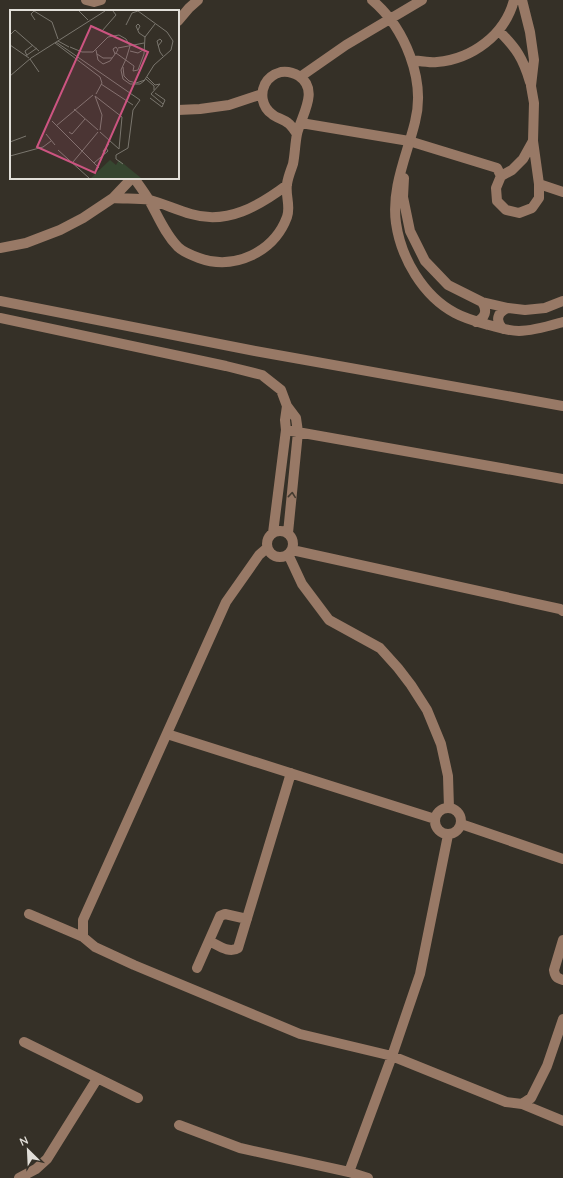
<svg xmlns="http://www.w3.org/2000/svg" width="563" height="1178" viewBox="0 0 563 1178" font-family="Quicksand,sans-serif">
<style>
.lines{fill:none;stroke-linecap:round;stroke-linejoin:round}
.minor{stroke:#987966;stroke-width:10}
.oneway{stroke:#443b30}
.inset-road{fill:none;stroke:#7a766e;stroke-width:1}
.view{fill:#cc5481;fill-opacity:0.15;stroke:#cc5481;stroke-width:2}
.inset-edge{fill:none;stroke:#e2dfd9;stroke-width:2}
</style>
<rect width="100%" height="100%" fill="#353027"/>
<g class="lines">
<path class="minor" d="M 86,0 L 94,2 L 101,0
M 372,0 C 405,28 426,80 415,122 C 407,155 391,188 396,223 C 401,258 423,296 455,313 C 466,319 478,322 489,325 C 499,328 509,331 519,331 C 533,331 549,326 563,322
M 522,0 L 530,32 L 534,60 L 531,86 L 534,103 L 533,141 L 539,184 L 539,198 L 532,208 L 519,213 L 506,210 L 497,201 L 496,188 L 501,176 L 512,170 L 523,159 L 533,141
M 178,21 L 189,8 L 198,0
M 499,31 C 516,48 523,58 530,82
M 412,60 C 420,61 429,63 437,62 C 472,59 505,35 514,0
M 300,77 L 346,45 L 422,0
M 178,110 L 200,109 L 229,105 L 262,94
M 301,123 L 409,141 L 497,168 L 501,176
M 134,178 C 139,185 145,193 149,200 C 158,216 165,234 178,247 C 183,252 191,255 199,258 C 234,271 274,252 287,217 C 291,206 285,195 287,184 C 288,177 291,170 293,164 C 295,154 295,144 297,134 C 301,116 320,90 299,76 C 294,73 287,71 281,72 C 274,74 268,78 265,84 C 260,94 262,107 272,114 C 276,118 283,119 288,123 C 292,126 294,130 297,134
M 404,178 L 403,197 L 410,231 L 425,261 L 448,285 L 482,302 L 508,308 L 525,310 L 545,308 L 563,301
M 539,184 L 563,192
M 113,198 C 125,199 138,198 150,200 C 164,204 177,210 191,214 C 227,225 259,206 287,185
M 0,248 L 26,243 L 60,230 L 83,218 L 113,198 L 132,178
M 0,301 L 255,351 L 563,406
M 0,318 L 226,366 L 262,375 L 281,390 L 287,406 L 296,418 L 298,432 L 288,533
M 476,322 C 485,318 488,311 482,302
M 503,329 C 495,321 497,312 508,308
M 286,430 L 563,479
M267 544a13 13 0 1 1 26 0a13 13 0 1 1-26 0Z
M 273,533 L 286,430 L 285,420 L 287,406
M 292,550 L 560,609 L 563,611
M 288,554 L 302,584 L 329,620 L 380,648 L 398,668 L 411,685 L 427,710 L 441,744 L 448,776 L 449,808
M 167,734 L 435,819
M435 821a13 13 0 1 1 26 0a13 13 0 1 1-26 0Z
M 461,824 L 563,859
M 29,914 L 83,937 L 95,947 L 134,965 L 300,1034 L 392,1056 L 506,1102 L 522,1104 L 563,1121
M 83,937 L 83,920 L 226,602 L 259,555 L 267,548
M 563,940 L 554,970 C 555,977 557,978 563,980
M 209,941 C 218,945 229,954 238,948 L 291,773
M 197,968 L 220,916 L 225,914 L 247,919
M 24,1042 L 138,1098
M 522,1104 L 531,1098 L 547,1066 L 563,1019
M 179,1125 L 240,1148 L 349,1172 L 368,1178
M 349,1172 L 392,1056 L 420,974 L 448,835
M 19,1178 L 36,1169 L 47,1159 L 97,1079"/>
</g>
<defs><path id="oneway-chevron" d="M-2-3.5L2.5 0L-2 3.5" fill="none" stroke-width="1.6" stroke-linecap="round" stroke-linejoin="round"/></defs>
<use class="oneway" href="#oneway-chevron" transform="translate(292 495) rotate(-84)"/>
<g transform="translate(10 10)">
<rect width="169" height="169" fill="#353027"/>
<path d="M 100,150 L 106,155 L 109,150 L 131,168 L 81,168 Z" fill="#364630"/>
<path class="inset-road" d="M 69,1 L 78,10M 25,10 L 21,4 L 24,1 L 42,12 L 48,29M 116,15 L 122,3 L 128,1 L 157,22 L 163,31 L 161,40 L 144,55 L 134,71 L 130,74 L 120,74 L 113,69 L 111,60 L 116,49M 86,18 L 92,21 L 106,5 L 103,1M 128,20 L 130,16 L 128,14 L 126,16 L 129,23 L 135,27M 0,25 L 5,20 L 29,41M 48,31 L 59,37M 46,32 L 130,90 L 123,100 L 118,138 L 106,145 L 106,149 L 113,154M 45,33 L 90,67 L 92,73 L 86,84M 0,35 L 19,48M 148,36 L 152,31 L 150,29 L 147,31 L 150,42 L 153,46M 60,37 L 72,42 L 83,42 L 98,27 L 109,25 L 116,29 L 120,36 L 116,49M 108,38 L 134,33M 86,40 L 88,50 L 93,54 L 100,51 L 108,40 L 106,37 L 103,39 L 105,44M 120,41 L 128,43 L 133,40M 106,43 L 124,56 L 123,61 L 128,60M 87,44 L 93,48 L 102,48M 17,45 L 27,38M 17,46 L 15,41 L 23,35M 20,49 L 29,62M 113,57 L 114,66 L 119,71 L 126,73 L 135,70M 128,60 L 134,44 L 135,27 L 145,14M 0,66 L 21,48 L 95,1M 137,67 L 145,75 L 150,74 L 141,84 L 153,94M 136,69 L 144,76 L 144,80M 91,74 L 123,95M 85,86 L 112,107 L 109,139 L 90,122M 85,86 L 92,105 L 90,120M 140,88 L 152,97 L 155,90 L 145,83M 64,99 L 88,120M 42,111 L 89,158M 46,116 L 83,85M 59,122 L 62,124 L 75,109M 36,124 L 45,135M 0,132 L 16,126M 48,140 L 79,168M 95,144 L 93,141 L 99,134M 0,146 L 33,137 L 41,131M 63,152 L 88,122M 84,153 L 98,141 L 96,138"/>
<path class="view" d="M 81,16 L 138,42 L 85,163 L 27,137 Z"/>
<rect width="169" height="169" class="inset-edge"/>
</g>
<g transform="translate(28 1150) rotate(336)" stroke="#353027" stroke-width="3" paint-order="stroke">
<path d="M0-3L7 15L0 10L-7 15Z" fill="#e2dfd9"/>
<text y="-6" font-size="11" font-weight="bold" text-anchor="middle" fill="#e2dfd9">N</text>
</g>
</svg>
